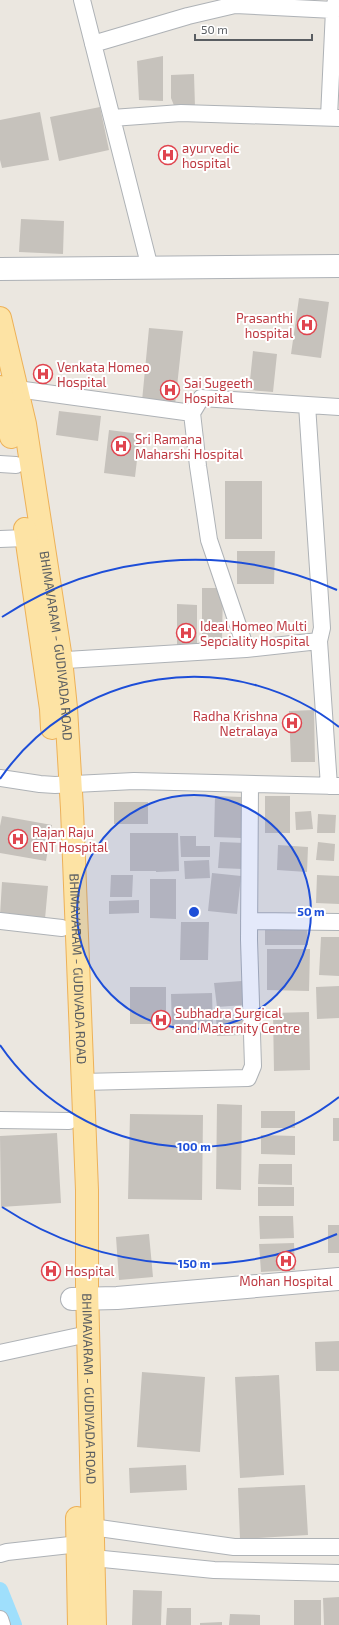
<svg xmlns="http://www.w3.org/2000/svg" width="339" height="1625" viewBox="0 0 339 1625" font-family="'Exo 2',sans-serif">
<style>
.lines{fill:none;stroke-linecap:round;stroke-linejoin:round}
.canal{stroke:#9fdffc;stroke-width:16}
.building{fill:#c6c2bc}
.street-casing{stroke:#aeb2b6;stroke-width:18}
.secondary-casing{stroke:#adb1b6;stroke-width:24}
.primary-casing{stroke:#edb158;stroke-width:24}
.street{stroke:#fff;stroke-width:16}
.secondary{stroke:#fff;stroke-width:22}
.primary{stroke:#fde3a4;stroke-width:22}
.ring{fill:none;stroke:#1d4ed8;stroke-width:2}
.labels{text-anchor:middle;dominant-baseline:central;stroke-width:4;stroke-linejoin:round;paint-order:stroke}
.health-label{font-size:13px;fill:#be3a42;stroke:#fff;text-anchor:start}
.street-label{font-size:13px;fill:#595d61;stroke:#fff}
.centre{fill:#1d4ed8;stroke:#fff;stroke-width:2}
.ring-label{font-size:12px;text-anchor:middle;font-weight:bold;fill:#1d4ed8;stroke:#fff;stroke-width:4;stroke-linejoin:round;paint-order:stroke}
</style>
<rect width="100%" height="100%" fill="#ebe7e0"/>
<g class="lines">
<path class="canal" d="M 0,1590 L 14,1625"/>
</g>
<path class="building" d="M 163,56 L 163,101 L 139,100 L 137,61 Z
M 194,74 L 195,107 L 175,108 L 171,98 L 171,75 Z
M 100,107 L 109,150 L 59,161 L 50,117 Z
M 40,112 L 49,160 L 2,168 L 0,160 L 0,120 Z
M 21,219 L 64,221 L 63,254 L 19,252 Z
M 299,298 L 329,302 L 321,358 L 291,354 Z
M 149,328 L 183,331 L 175,405 L 142,401 Z
M 253,351 L 277,354 L 273,392 L 249,390 Z
M 59,411 L 101,416 L 98,441 L 56,435 Z
M 109,430 L 140,434 L 135,477 L 104,473 Z
M 225,481 L 262,481 L 262,539 L 225,539 Z
M 237,551 L 275,551 L 274,584 L 237,584 Z
M 202,588 L 223,588 L 222,641 L 202,641 Z
M 177,604 L 197,605 L 197,645 L 177,645 Z
M 314,710 L 315,762 L 291,762 L 289,711 Z
M 215,796 L 242,797 L 241,838 L 214,837 Z
M 265,796 L 290,796 L 290,833 L 265,833 Z
M 114,802 L 148,802 L 148,824 L 114,824 Z
M 311,811 L 313,829 L 296,830 L 295,812 Z
M 318,814 L 336,815 L 335,833 L 317,833 Z
M 2,816 L 52,825 L 46,861 L 0,853 L 0,826 Z
M 130,833 L 178,833 L 179,871 L 156,872 L 156,849 L 156,871 L 130,871 Z
M 180,836 L 196,836 L 196,846 L 210,846 L 210,857 L 181,857 Z
M 220,842 L 245,843 L 243,869 L 218,868 Z
M 318,842 L 335,844 L 334,861 L 316,860 Z
M 278,845 L 308,847 L 307,872 L 277,870 Z
M 209,860 L 210,878 L 185,879 L 184,861 Z
M 212,873 L 241,876 L 237,914 L 208,911 Z
M 111,875 L 133,875 L 132,897 L 110,897 Z
M 317,875 L 339,876 L 339,904 L 316,903 Z
M 150,879 L 176,879 L 176,919 L 150,918 Z
M 2,882 L 48,886 L 45,919 L 0,915 Z
M 139,900 L 139,913 L 109,914 L 109,901 Z
M 181,922 L 209,922 L 208,960 L 180,960 Z
M 265,928 L 307,928 L 308,945 L 265,945 Z
M 321,937 L 339,937 L 339,976 L 319,975 Z
M 267,949 L 310,949 L 309,991 L 267,990 Z
M 242,981 L 244,1005 L 217,1007 L 214,983 Z
M 339,986 L 339,1018 L 317,1019 L 316,987 Z
M 130,987 L 166,987 L 166,1024 L 130,1024 Z
M 212,993 L 213,1029 L 172,1030 L 171,994 Z
M 309,1012 L 310,1070 L 274,1071 L 273,1013 Z
M 216,1015 L 243,1015 L 243,1035 L 217,1036 Z
M 217,1104 L 242,1105 L 241,1190 L 216,1189 Z
M 261,1111 L 295,1111 L 295,1128 L 261,1128 Z
M 130,1114 L 203,1115 L 202,1200 L 128,1199 Z
M 333,1118 L 339,1118 L 339,1141 L 333,1141 Z
M 57,1133 L 61,1203 L 1,1207 L 0,1136 Z
M 261,1135 L 295,1136 L 295,1155 L 261,1154 Z
M 259,1164 L 292,1164 L 292,1185 L 258,1184 Z
M 258,1187 L 294,1187 L 294,1206 L 258,1206 Z
M 259,1216 L 293,1216 L 294,1238 L 260,1239 Z
M 328,1225 L 339,1225 L 339,1253 L 328,1253 Z
M 149,1234 L 153,1277 L 119,1280 L 116,1237 Z
M 294,1243 L 295,1270 L 261,1272 L 259,1244 Z
M 339,1341 L 339,1371 L 316,1371 L 315,1342 Z
M 142,1372 L 205,1377 L 200,1452 L 137,1447 Z
M 279,1375 L 284,1475 L 240,1478 L 235,1377 Z
M 186,1465 L 187,1490 L 130,1493 L 129,1468 Z
M 305,1485 L 308,1535 L 240,1539 L 238,1488 Z
M 133,1590 L 162,1591 L 161,1625 L 132,1625 Z
M 339,1597 L 339,1625 L 324,1625 L 323,1598 Z
M 294,1600 L 321,1600 L 321,1625 L 294,1625 Z
M 167,1608 L 191,1608 L 191,1625 L 166,1625 Z
M 230,1614 L 260,1615 L 260,1625 L 229,1625 Z
M 222,1622 L 222,1625 L 200,1625 L 200,1623 Z"/>
<g class="lines">
<g class="street-casing">
<path id="street" d="M 82,0 L 150,268
M 93,44 L 188,16 L 235,5 L 334,10
M 329,117 L 334,10 L 336,0
M 112,118 L 181,113 L 339,118
M 8,389 L 17,389 L 192,413 L 201,398 L 339,407
M 192,413 L 198,466 L 209,540 L 246,649
M 0,464 L 16,465
M 0,539 L 26,538
M 319,641 L 329,786
M 50,661 L 246,649 L 319,641 L 322,628 L 307,405
M 0,778 L 40,784 L 55,785 L 134,781 L 339,786
M 0,921 L 62,928
M 249,921 L 339,922
M 82,1082 L 248,1078 L 253,1066 L 249,940 L 250,784
M 0,1120 L 69,1121
M 0,1353 L 88,1334
M 92,1527 L 234,1547 L 339,1547
M 0,1554 L 7,1552 L 88,1543
M 83,1557 L 214,1570 L 339,1573
M 0,1619 L 2,1625"/>
</g>
<g class="secondary-casing">
<path id="secondary" d="M 0,269 L 339,266
M 72,1299 L 117,1298 L 339,1279"/>
</g>
<g class="primary-casing">
<g id="primary">
<path id="s1" d="M 0,318 L 25,424 L 61,659 L 66,708 L 72,809 L 87,1190 L 87,1287 L 95,1625"/>
<path d="M 0,387 L 11,437"/>
<path d="M 25,529 L 51,709 L 52,728"/>
<path d="M 77,1518 L 79,1625"/>
</g>
</g>
<use href="#street" class="street"/>
<use href="#secondary" class="secondary"/>
<use href="#primary" class="primary"/>
</g>
<circle cx="194" cy="912" r="117" fill="#1d4ed8" fill-opacity=".12"/>
<g class="ring">
<circle cx="194" cy="912" r="117"/>
<path d="M339 1097A235 235 0 0 1 0 1045M0 779A235 235 0 0 1 339 727"/>
<path d="M337 1234A352 352 0 0 1 2 1207M2 617A352 352 0 0 1 337 590"/>
</g>
<defs>
<g id="hospital-ring" transform="scale(1)"><circle r="9.5" fill="#fff" stroke="#e0444e" stroke-width="1.5"/><path d="M-5-5h3v3.5h4V-5h3V5h-3V1.5h-4V5h-3Z" fill="#e0444e"/></g>
</defs>
<g fill-rule="evenodd">
<use href="#hospital-ring" x="168" y="155"/>
<use href="#hospital-ring" x="307" y="325"/>
<use href="#hospital-ring" x="43" y="374"/>
<use href="#hospital-ring" x="170" y="390"/>
<use href="#hospital-ring" x="121" y="446"/>
<use href="#hospital-ring" x="186" y="633"/>
<use href="#hospital-ring" x="292" y="723"/>
<use href="#hospital-ring" x="18" y="839"/>
<use href="#hospital-ring" x="161" y="1020"/>
<use href="#hospital-ring" x="286" y="1261"/>
<use href="#hospital-ring" x="51" y="1271"/>
</g>
<g class="labels">
<g class="health-label">
<text x="182" y="148">ayurvedic<tspan x="182" dy="15">hospital</tspan></text>
<text x="293" y="318" text-anchor="end">Prasanthi<tspan x="293" dy="15">hospital</tspan></text>
<text x="57" y="367">Venkata Homeo<tspan x="57" dy="15">Hospital</tspan></text>
<text x="184" y="383">Sai Sugeeth<tspan x="184" dy="15">Hospital</tspan></text>
<text x="135" y="439">Sri Ramana<tspan x="135" dy="15">Maharshi Hospital</tspan></text>
<text x="200" y="626">Ideal Homeo Multi<tspan x="200" dy="15">Sepciality Hospital</tspan></text>
<text x="278" y="716" text-anchor="end">Radha Krishna<tspan x="278" dy="15">Netralaya</tspan></text>
<text x="32" y="832">Rajan Raju<tspan x="32" dy="15">ENT Hospital</tspan></text>
<text x="175" y="1013">Subhadra Surgical<tspan x="175" dy="15">and Maternity Centre</tspan></text>
<text x="65" y="1271">Hospital</text>
<text x="286" y="1281" text-anchor="middle">Mohan Hospital</text>
</g>
<g class="street-label">
<text stroke="none"><textPath href="#s1" startOffset="333">BHIMAVARAM - GUDIVADA ROAD</textPath></text>
<text stroke="none"><textPath href="#s1" startOffset="657">BHIMAVARAM - GUDIVADA ROAD</textPath></text>
<text stroke="none"><textPath href="#s1" startOffset="1077">BHIMAVARAM - GUDIVADA ROAD</textPath></text>
</g>
</g>
<circle cx="194" cy="912" r="6" class="centre"/>
<g class="ring-label">
<text x="311" y="916">50 m</text>
<text x="194" y="1151">100 m</text>
<text x="194" y="1268">150 m</text>
</g>
<path d="M195 34v6h117v-6" fill="none" stroke="#595d61" stroke-width="2"/>
<text x="201" y="34" font-size="12" fill="#595d61" stroke="#ffffff" stroke-width="3" paint-order="stroke">50 m</text>
</svg>
